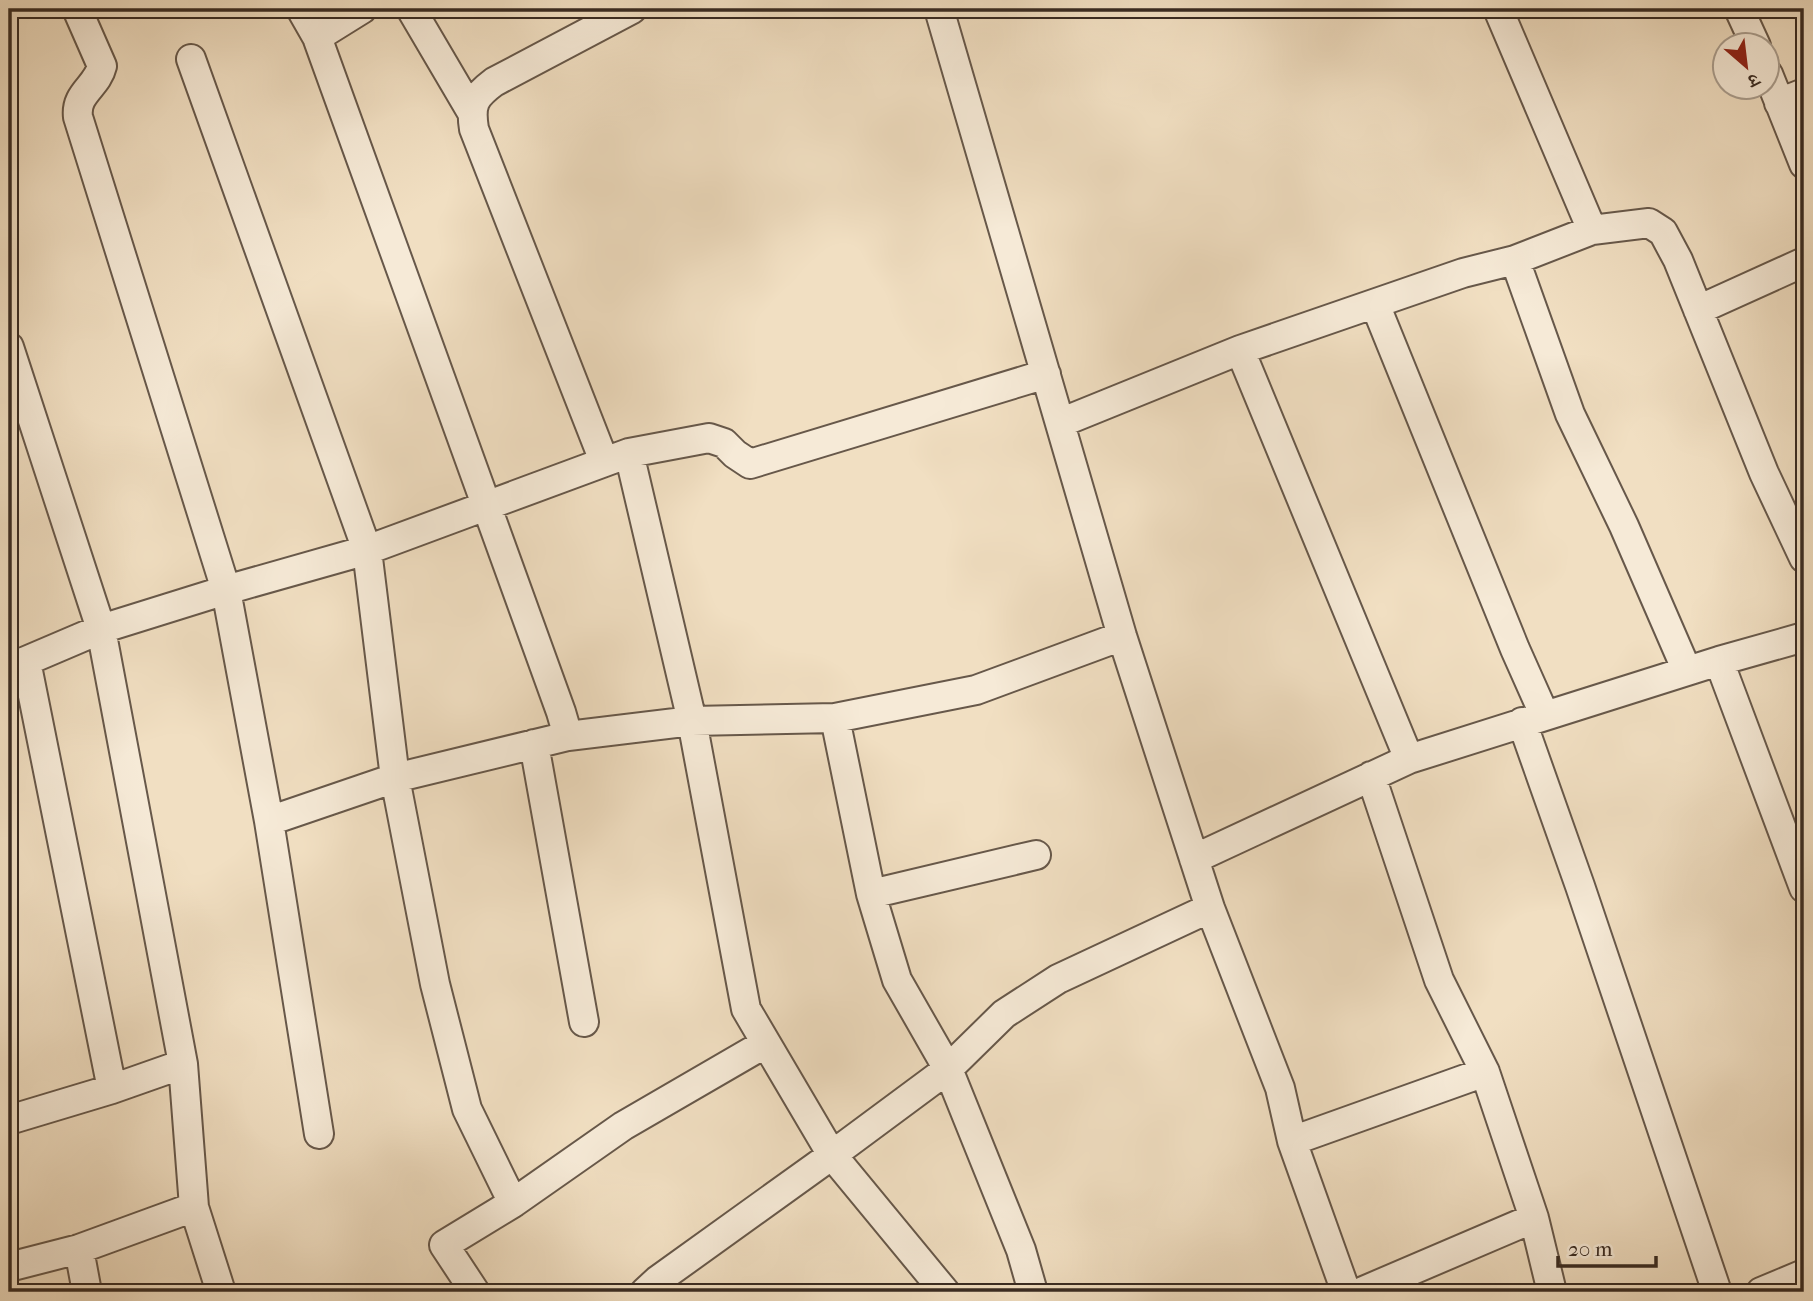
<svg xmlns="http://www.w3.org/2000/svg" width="1813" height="1301" viewBox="0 0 1813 1301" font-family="'IM FELL French Canon','Noto Serif Devanagari',serif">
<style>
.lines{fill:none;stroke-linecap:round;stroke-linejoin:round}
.minor-casing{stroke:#67584a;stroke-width:32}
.minor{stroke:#f6ead7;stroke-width:28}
</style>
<rect width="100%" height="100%" fill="#f1dfc2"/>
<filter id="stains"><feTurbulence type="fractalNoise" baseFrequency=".00286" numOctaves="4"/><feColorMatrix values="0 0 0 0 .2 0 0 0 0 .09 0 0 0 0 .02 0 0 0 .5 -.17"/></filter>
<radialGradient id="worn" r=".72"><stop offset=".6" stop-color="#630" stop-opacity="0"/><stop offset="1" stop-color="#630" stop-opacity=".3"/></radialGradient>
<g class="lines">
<g class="minor-casing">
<path id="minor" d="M 77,9 L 102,66 C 97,87 75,93 78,117 L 226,590 L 269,821 L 319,1134
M 301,9 L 317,37
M 362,9 L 317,37 L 561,712 L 568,736
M 411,9 L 471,111
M 939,9 L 1122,636 L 1210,908 L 1280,1088 L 1292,1141 L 1346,1292
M 1498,9 L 1592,230 L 1515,260
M 1739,9 L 1756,46
M 191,59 L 367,550 L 395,778 L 568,736 L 692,721 L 835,718 L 976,690 L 1122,636
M 1768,74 L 1804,164
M 1779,103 L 1804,93
M 1592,230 L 1649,223 L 1663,232 L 1678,260 L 1764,473 L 1804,558
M 1375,304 L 1515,649 L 1544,714
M 1698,310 L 1804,262
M 9,347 L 101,629 L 183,1064 L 112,1089 L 9,1120
M 1240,350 L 1409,759
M 1060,423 L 1240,350 L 1463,273 L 1515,260 L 1570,414 L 1624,526 L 1687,671
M 629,453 L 692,721 L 746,1009 L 832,1155 L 658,1280 L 645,1292
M 604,461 L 474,129 C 470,104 474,97 494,82 L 632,9
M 26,661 L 112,1089
M 1719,661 L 1804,888
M 9,666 L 26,661 L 101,629 L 226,590 L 367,550 L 629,453 L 709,438 L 724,443 L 735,454 L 750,464 L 1046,374
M 835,718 L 871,894 L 897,980 L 948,1069 L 1004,1014 L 1058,979 L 1210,908
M 1522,722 L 1580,886 L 1717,1292
M 534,744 L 584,1022
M 1371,776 L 1439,980 L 1485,1072
M 269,821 L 395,778 L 435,984 L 467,1109 L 513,1203
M 1194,859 L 1409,759 L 1719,661 L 1804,637
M 871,894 L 1036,855
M 183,1064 L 194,1207
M 1292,1141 L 1485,1072 L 1534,1218 L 1552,1292
M 79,1249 L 87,1292
M 9,1267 L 79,1249 L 194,1207 L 221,1292
M 475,1292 L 444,1245 L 513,1203 L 623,1126 L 766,1043
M 945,1292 L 832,1155 L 948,1069 L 1021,1250 L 1033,1292
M 1361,1292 L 1534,1218
M 1761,1292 L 1804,1274"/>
</g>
<use href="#minor" class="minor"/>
</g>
<rect width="1813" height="1301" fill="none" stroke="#f1dfc2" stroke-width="35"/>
<rect x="10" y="10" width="1792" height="1280" fill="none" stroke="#392b22" stroke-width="3.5"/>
<rect x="18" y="18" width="1778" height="1266" fill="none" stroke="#392b22" stroke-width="2"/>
<g transform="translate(1746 66) rotate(152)"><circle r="33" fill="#f6ead7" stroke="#aa9e8f" stroke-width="2"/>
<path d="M0-5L12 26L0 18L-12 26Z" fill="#8f2418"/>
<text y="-10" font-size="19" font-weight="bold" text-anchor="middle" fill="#392b22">उ</text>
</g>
<path d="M1558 1256v10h98v-10" fill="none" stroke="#392b22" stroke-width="3.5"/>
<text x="1568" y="1256" font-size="21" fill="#392b22" stroke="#f6ead7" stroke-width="5" paint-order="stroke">20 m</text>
<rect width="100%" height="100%" filter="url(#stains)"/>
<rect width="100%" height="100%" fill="url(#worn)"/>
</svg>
